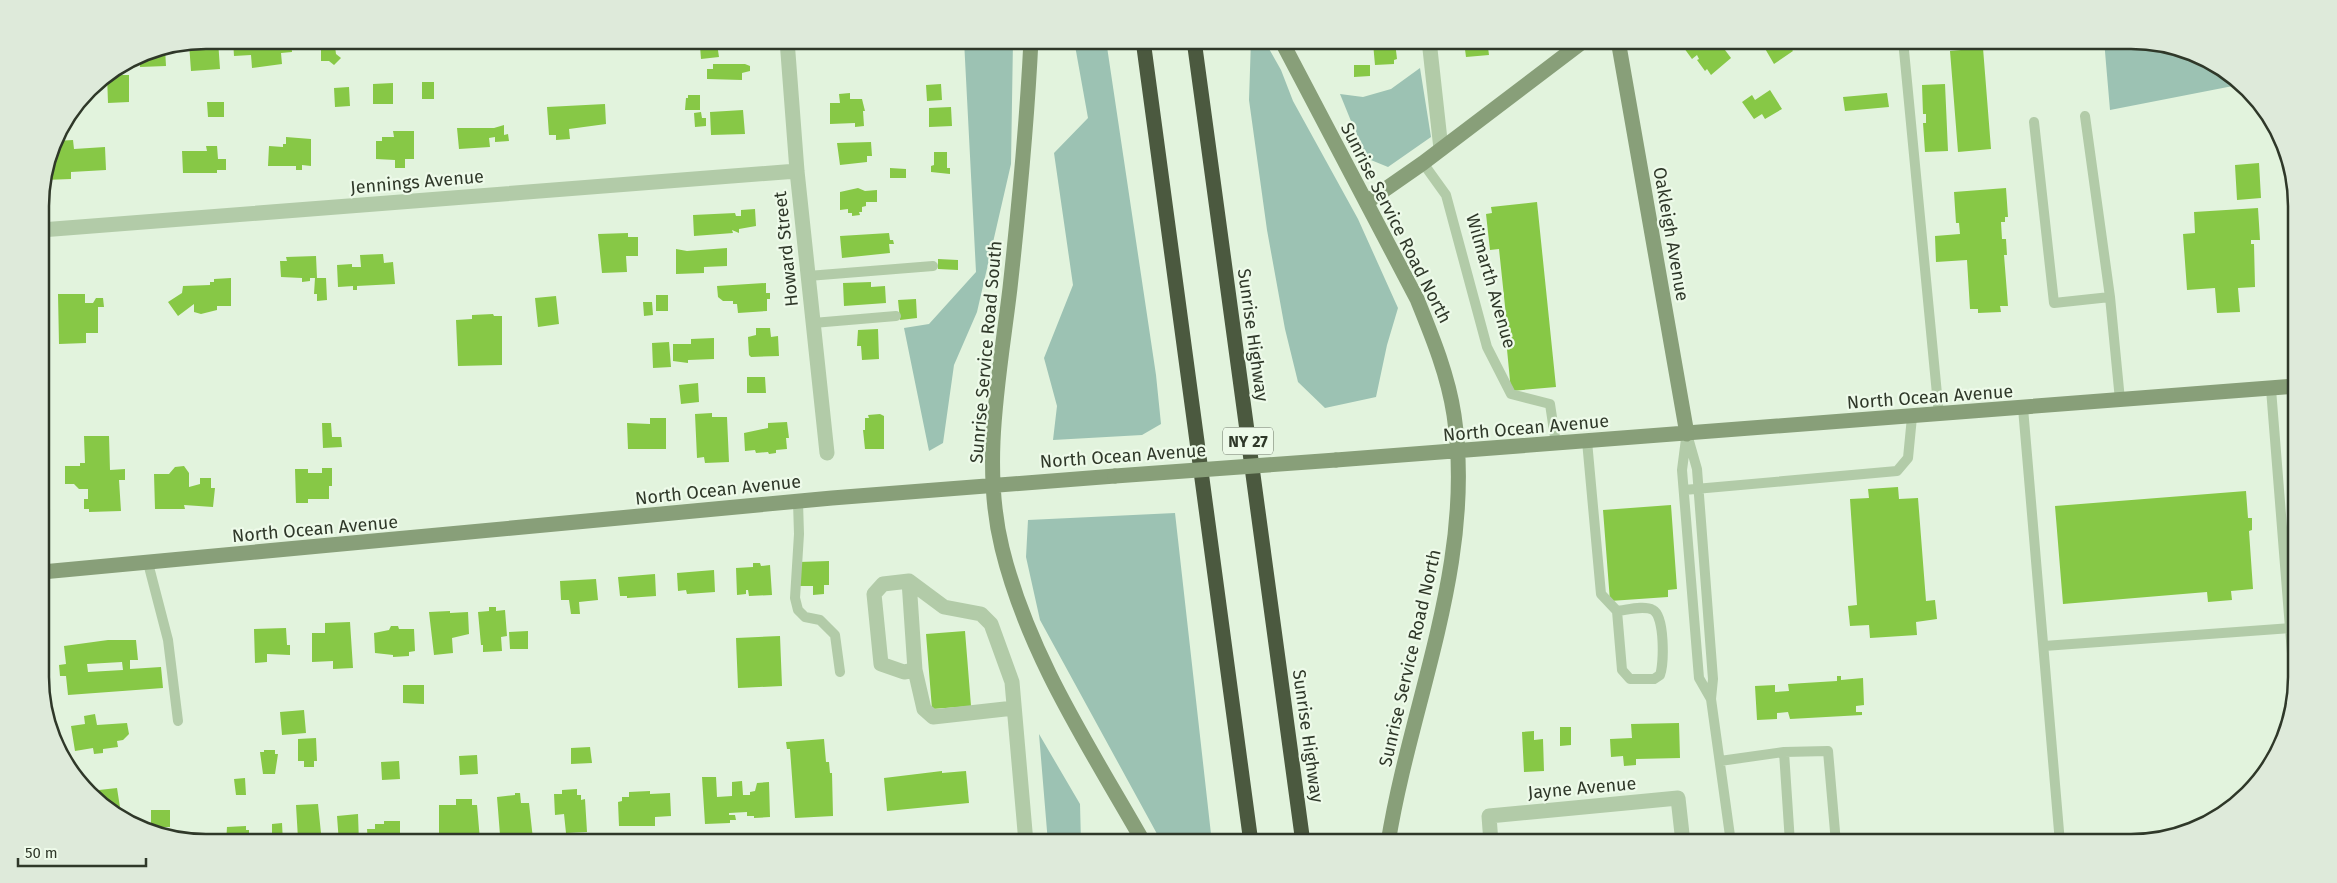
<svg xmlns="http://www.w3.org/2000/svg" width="2337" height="883" viewBox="0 0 2337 883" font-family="'Fira Sans',sans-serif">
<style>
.green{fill:#9cc2b3}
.building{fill:#87c846;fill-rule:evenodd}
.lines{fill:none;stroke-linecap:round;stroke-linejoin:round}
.lane{stroke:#b2cba8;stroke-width:10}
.street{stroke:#b2cba8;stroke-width:15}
.secondary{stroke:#889f79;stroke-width:15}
.highway{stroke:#4b593f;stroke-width:15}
.secondary-bridge{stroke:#889f79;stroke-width:15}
.labels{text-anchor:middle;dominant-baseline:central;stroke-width:4.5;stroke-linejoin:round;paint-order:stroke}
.shield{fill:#edfae9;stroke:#687263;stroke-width:1}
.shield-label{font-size:16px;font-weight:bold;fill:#2f3829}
.street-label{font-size:18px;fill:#2f3829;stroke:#edfae9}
.rim{fill:none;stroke:#2f3829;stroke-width:2.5}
</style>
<rect width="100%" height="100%" fill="#e2f3dd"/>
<path class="green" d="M 964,40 L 1013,40 L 1011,164 L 977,312 L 954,365 L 943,443 L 929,451 L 904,328 L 929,324 L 976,272 Z
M 1074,40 L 1106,40 L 1156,375 L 1161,424 L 1142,435 L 1053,440 L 1057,406 L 1044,358 L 1073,285 L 1054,153 L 1088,118 Z
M 1251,40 L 1264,40 L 1281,70 L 1293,101 L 1358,219 L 1398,308 L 1387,345 L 1376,397 L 1325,408 L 1298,382 L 1285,329 L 1267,230 L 1249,100 Z
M 2104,40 L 2131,40 L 2184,49 L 2238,85 L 2110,110 Z
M 1420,68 L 1431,137 L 1388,167 L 1366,158 L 1340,94 L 1363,97 L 1391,89 Z
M 1175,513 L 1212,843 L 1162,843 L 1040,620 L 1026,557 L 1028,520 Z
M 1039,734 L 1080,804 L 1081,843 L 1048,843 Z"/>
<path class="building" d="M 206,40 L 218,40 L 220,69 L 191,71 L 189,43 Z
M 233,40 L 291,40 L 292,52 L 281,53 L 282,64 L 252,68 L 251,55 L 234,56 Z
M 314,40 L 360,40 L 360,48 L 343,49 L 343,46 L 335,46 L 336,54 L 341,58 L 334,65 L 329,61 L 321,61 L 321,46 L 314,47 Z
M 451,40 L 466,40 L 466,46 L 451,47 Z
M 725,40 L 752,40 L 752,49 L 736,49 L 736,45 L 725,45 Z
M 1457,40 L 1487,40 L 1489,55 L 1466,57 L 1464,42 L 1457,43 Z
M 1696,40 L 1722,40 L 1719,42 L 1731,58 L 1711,75 L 1707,69 L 1705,71 L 1697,60 L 1699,59 L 1697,55 L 1692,59 L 1684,48 Z
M 1760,40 L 1785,40 L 1793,51 L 1774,64 Z
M 1395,42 L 1397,59 L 1394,60 L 1394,64 L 1375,65 L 1373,43 Z
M 717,44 L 719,57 L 701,59 L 700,46 Z
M 165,48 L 166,66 L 140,67 L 140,54 Z
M 1983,48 L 1991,149 L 1958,152 L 1950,51 Z
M 713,64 L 745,64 L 750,66 L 750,71 L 742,73 L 742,80 L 707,79 L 707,69 L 713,69 Z
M 1354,65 L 1370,65 L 1370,76 L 1354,77 Z
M 107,75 L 129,75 L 129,102 L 108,103 Z
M 422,82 L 434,82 L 434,99 L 422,99 Z
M 393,83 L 393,104 L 373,104 L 373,84 Z
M 941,84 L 942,100 L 927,101 L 926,85 Z
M 1945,84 L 1948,151 L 1925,152 L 1923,123 L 1926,123 L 1926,114 L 1923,114 L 1922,85 Z
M 349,87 L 350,106 L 335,107 L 334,88 Z
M 1770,90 L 1782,109 L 1765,119 L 1762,114 L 1754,119 L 1742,102 L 1752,95 L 1755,100 Z
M 850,93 L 850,99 L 862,99 L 865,111 L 863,111 L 864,126 L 855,127 L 855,123 L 830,124 L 830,103 L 840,103 L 839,94 Z
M 1887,93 L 1889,107 L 1845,111 L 1843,97 Z
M 688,95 L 700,95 L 700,110 L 685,110 L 686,98 L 688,98 Z
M 207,102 L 224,102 L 224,117 L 208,117 Z
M 605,104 L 606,124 L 569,129 L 570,139 L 556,140 L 556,135 L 549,135 L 547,107 Z
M 951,107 L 952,126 L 929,127 L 929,108 Z
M 743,110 L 745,134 L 711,135 L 710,112 Z
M 701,112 L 702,118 L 706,118 L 706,126 L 695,127 L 694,113 Z
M 504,125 L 504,135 L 508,134 L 509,141 L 495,142 L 495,137 L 489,138 L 490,147 L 459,149 L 457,128 L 494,128 Z
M 393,131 L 414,131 L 414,159 L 405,159 L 405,168 L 395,168 L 395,160 L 376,159 L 376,141 L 382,141 L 382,137 L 394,137 Z
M 286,137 L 311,139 L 311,166 L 302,165 L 302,170 L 296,170 L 296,166 L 268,166 L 269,146 L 283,147 L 283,144 L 286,144 Z
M 73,140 L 74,149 L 105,147 L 106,170 L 71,172 L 71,179 L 44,180 L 55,141 Z
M 871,142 L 872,156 L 867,156 L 867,162 L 840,165 L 837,143 Z
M 206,146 L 217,146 L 218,159 L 226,159 L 226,170 L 217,170 L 217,173 L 183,173 L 182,151 L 207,151 Z
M 934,152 L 947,152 L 947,168 L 950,168 L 950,174 L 931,172 L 931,166 L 934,165 Z
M 2259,163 L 2261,198 L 2237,200 L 2235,165 Z
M 890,168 L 906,169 L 906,178 L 890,178 Z
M 858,188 L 865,191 L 877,190 L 877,202 L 866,202 L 866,206 L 862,207 L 862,212 L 859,212 L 860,215 L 852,216 L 852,213 L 848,213 L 848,209 L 840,210 L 840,192 Z
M 2006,188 L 2008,217 L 2005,217 L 2005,222 L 2001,222 L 2002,239 L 2006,239 L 2007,255 L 2004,255 L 2008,306 L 2000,306 L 2001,312 L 1978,313 L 1978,309 L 1970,309 L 1967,260 L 1936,262 L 1935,236 L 1960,234 L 1959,223 L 1956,223 L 1954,192 Z
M 1537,202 L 1556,387 L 1511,391 L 1506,339 L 1500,334 L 1507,325 L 1499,249 L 1490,250 L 1486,214 L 1492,213 L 1491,207 Z
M 2258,208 L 2260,240 L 2251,240 L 2251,244 L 2254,244 L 2255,287 L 2238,288 L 2240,312 L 2217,313 L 2215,288 L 2187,290 L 2183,234 L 2195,233 L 2194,212 Z
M 755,209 L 756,226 L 739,229 L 739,233 L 732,230 L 733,233 L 694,236 L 693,215 L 735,213 L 736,216 L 741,216 L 741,210 Z
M 628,233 L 628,237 L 638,237 L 638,256 L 626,256 L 627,272 L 602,273 L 598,234 Z
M 889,233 L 890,240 L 893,240 L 894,244 L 889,244 L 890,253 L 842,258 L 840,236 Z
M 727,248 L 727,266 L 704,267 L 704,273 L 676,274 L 676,249 L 687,251 Z
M 383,254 L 384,263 L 393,262 L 395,284 L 357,286 L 357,290 L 353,290 L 353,286 L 338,287 L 337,265 L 352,264 L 352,267 L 361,267 L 360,255 Z
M 316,256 L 317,278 L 326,278 L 327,300 L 317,301 L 317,294 L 314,294 L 315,278 L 310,278 L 310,281 L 302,282 L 302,278 L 281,277 L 280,261 L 287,261 L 286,257 Z
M 938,259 L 958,260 L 958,270 L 938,269 Z
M 231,278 L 231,306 L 217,306 L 217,310 L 201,314 L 194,312 L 194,304 L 178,316 L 168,302 L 182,293 L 183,286 L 210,285 L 210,282 L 214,282 L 214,279 Z
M 871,282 L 871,287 L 885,286 L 886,303 L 844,306 L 843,283 Z
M 766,283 L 766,293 L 770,293 L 770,299 L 767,299 L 767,311 L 738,313 L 737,304 L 733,304 L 733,301 L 723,301 L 718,297 L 717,286 Z
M 58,294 L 85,294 L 85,303 L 93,303 L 96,298 L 103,298 L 104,307 L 98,307 L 98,333 L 86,333 L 86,343 L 59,344 Z
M 656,295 L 668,295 L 668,311 L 656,311 Z
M 556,296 L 559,324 L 538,327 L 535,298 Z
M 916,299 L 917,318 L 900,320 L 898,300 Z
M 643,302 L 652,302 L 653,315 L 644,316 Z
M 493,314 L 494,316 L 502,316 L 502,365 L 458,366 L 456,320 L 472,319 L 472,315 Z
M 756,328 L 770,328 L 771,337 L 778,336 L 779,356 L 751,357 L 749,355 L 748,337 L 756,335 Z
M 878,329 L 879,359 L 862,360 L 861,346 L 857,346 L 858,330 Z
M 714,338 L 714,359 L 688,360 L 688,363 L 673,361 L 673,344 L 691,344 L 691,339 Z
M 669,342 L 671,367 L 653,368 L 652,343 Z
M 747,377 L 765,377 L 766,393 L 747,393 Z
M 698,383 L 699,402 L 681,404 L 679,385 Z
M 712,413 L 712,417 L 727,417 L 729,462 L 705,463 L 704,457 L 697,458 L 695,414 Z
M 880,414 L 884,416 L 884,449 L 865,449 L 863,430 L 865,430 L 865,418 L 869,418 L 868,415 Z
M 650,418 L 666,418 L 666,449 L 628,449 L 627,423 L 650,424 Z
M 787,422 L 789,438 L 786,438 L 787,449 L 776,450 L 776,453 L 769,454 L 768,452 L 756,453 L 755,450 L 745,451 L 744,433 L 768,428 L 768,423 Z
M 322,423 L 331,423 L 332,437 L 341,437 L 342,447 L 323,448 Z
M 84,436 L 109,436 L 110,470 L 125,469 L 125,480 L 119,480 L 121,511 L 89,512 L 89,509 L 84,509 L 84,499 L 88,499 L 88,489 L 79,489 L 74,484 L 65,484 L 65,466 L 80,466 L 80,463 L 85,463 Z
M 184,466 L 189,473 L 189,487 L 200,484 L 200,478 L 211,478 L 211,488 L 215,488 L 213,507 L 184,505 L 185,509 L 155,509 L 154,474 L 169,474 L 175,467 Z
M 322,468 L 332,468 L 332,486 L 329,486 L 329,499 L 308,499 L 308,503 L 296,503 L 295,469 L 308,469 L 308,473 L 322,473 Z
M 1898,487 L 1899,499 L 1918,498 L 1926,601 L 1935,600 L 1937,619 L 1916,622 L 1917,635 L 1870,638 L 1869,625 L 1850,626 L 1848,606 L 1857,605 L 1850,499 L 1869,498 L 1868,489 Z
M 2246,491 L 2248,518 L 2252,518 L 2252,530 L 2249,531 L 2253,589 L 2231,591 L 2232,600 L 2208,602 L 2207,592 L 2063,604 L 2055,506 Z
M 1671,505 L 1677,589 L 1668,590 L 1668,597 L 1610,601 L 1603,510 Z
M 829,561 L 829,585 L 824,585 L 824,594 L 813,595 L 813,586 L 800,586 L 799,562 Z
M 753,563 L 760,563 L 761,566 L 770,565 L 772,595 L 749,596 L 748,590 L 746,590 L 746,594 L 737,595 L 736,568 L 753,567 Z
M 714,570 L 715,592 L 687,594 L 686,590 L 678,591 L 677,573 Z
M 655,574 L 656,596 L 627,598 L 627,596 L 620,596 L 618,577 Z
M 596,579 L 598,600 L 579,602 L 580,614 L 571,614 L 569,600 L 561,600 L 560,581 Z
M 489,607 L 496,607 L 496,611 L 505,610 L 507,636 L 501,637 L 502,651 L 483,652 L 483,645 L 481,645 L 478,612 L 489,611 Z
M 450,611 L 450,613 L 468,612 L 469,634 L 452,638 L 453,653 L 434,655 L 429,612 Z
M 350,622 L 353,668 L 333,669 L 333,661 L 312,662 L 312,633 L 325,633 L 325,623 Z
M 391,626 L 398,626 L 399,629 L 414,629 L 415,651 L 409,652 L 409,656 L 393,657 L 393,655 L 375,653 L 374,633 L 389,630 Z
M 286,628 L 287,645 L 290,645 L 290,655 L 267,654 L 267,662 L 255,663 L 254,629 Z
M 528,631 L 528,649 L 510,649 L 509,632 Z
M 965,631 L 971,706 L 932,709 L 926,634 Z
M 780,636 L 782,686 L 738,688 L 736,638 Z
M 108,640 L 136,640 L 138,660 L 130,660 L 130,669 L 161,667 L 163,688 L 68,695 L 66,676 L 60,676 L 59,665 L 66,664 L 64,646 ZM 122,662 L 123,670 L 88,672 L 87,664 Z
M 1837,676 L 1841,676 L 1841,680 L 1863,678 L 1864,705 L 1856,706 L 1856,712 L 1862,712 L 1862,715 L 1790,719 L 1788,712 L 1777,713 L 1777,719 L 1757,720 L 1755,686 L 1775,685 L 1775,692 L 1789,691 L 1788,684 L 1837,681 Z
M 403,685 L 424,685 L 424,704 L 403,703 Z
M 304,710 L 306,733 L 282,735 L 280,712 Z
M 95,714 L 97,725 L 127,723 L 129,734 L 123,740 L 117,741 L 118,747 L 103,749 L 103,753 L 94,754 L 93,748 L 75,751 L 71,726 L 85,724 L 84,716 Z
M 1679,723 L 1680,758 L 1636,759 L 1636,765 L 1624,766 L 1623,756 L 1611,757 L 1610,739 L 1632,738 L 1631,724 Z
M 1560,727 L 1571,727 L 1571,745 L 1560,746 Z
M 1534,731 L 1534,740 L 1543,739 L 1544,771 L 1524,772 L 1522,732 Z
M 316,738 L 317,761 L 314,761 L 314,767 L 304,767 L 304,761 L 298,761 L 298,739 Z
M 824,739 L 826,762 L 829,762 L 830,773 L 832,773 L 833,816 L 795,818 L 790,749 L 787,749 L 786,742 Z
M 590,747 L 592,763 L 571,764 L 571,748 Z
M 264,750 L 275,750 L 275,754 L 278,754 L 275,774 L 263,774 L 260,752 L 264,752 Z
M 477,755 L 478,774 L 460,775 L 459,756 Z
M 399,761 L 400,779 L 382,780 L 381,762 Z
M 942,771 L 942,773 L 966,771 L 969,803 L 887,811 L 884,778 Z
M 702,777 L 716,777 L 717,797 L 732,796 L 732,782 L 742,781 L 743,795 L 750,795 L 750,792 L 755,791 L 757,783 L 769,782 L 770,817 L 754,818 L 754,816 L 747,816 L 747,812 L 729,813 L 729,815 L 735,815 L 736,820 L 730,820 L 730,823 L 705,824 Z
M 245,778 L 246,795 L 236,795 L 234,779 Z
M 117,788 L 119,801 L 121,813 L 101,799 L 99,790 Z
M 577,789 L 577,795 L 581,795 L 581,800 L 585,799 L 587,832 L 566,833 L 564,814 L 555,815 L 554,794 L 562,794 L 562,790 Z
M 650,791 L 650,794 L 670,793 L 671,816 L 655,817 L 655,826 L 619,826 L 618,802 L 622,801 L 622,797 L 629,797 L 629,792 Z
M 515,793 L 520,793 L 521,803 L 529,803 L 533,839 L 520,840 L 519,834 L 500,835 L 497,797 L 515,795 Z
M 456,799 L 472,799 L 472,805 L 477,805 L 480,840 L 472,840 L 472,843 L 439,842 L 439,805 L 456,805 Z
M 318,804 L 322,843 L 301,843 L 298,839 L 296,805 Z
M 151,810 L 170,810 L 170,827 L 151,827 Z
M 358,814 L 359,843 L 339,843 L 337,816 Z
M 384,821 L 400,821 L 400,843 L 368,843 L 367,829 L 375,829 L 375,824 L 384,824 Z
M 282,823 L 283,843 L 256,843 L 256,838 L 272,837 L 272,824 Z
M 246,826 L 246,830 L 249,830 L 249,843 L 226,843 L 227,827 Z
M 1417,838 L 1436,838 L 1436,843 L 1417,843 Z"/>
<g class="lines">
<path class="lane" d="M 1903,40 L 1939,415
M 2085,116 L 2110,297 L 2120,400
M 2034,122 L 2054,303 L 2110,297
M 1423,163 L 1446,195 L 1487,347 L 1511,394 L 1550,404 L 1556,444
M 808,276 L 933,266
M 813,323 L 896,316
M 2271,389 L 2295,691
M 2023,408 L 2060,843
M 1687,434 L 1697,469 L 1713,679 L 1711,699 L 1731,843
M 1686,439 L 1682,470 L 1699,678 L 1711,699
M 1587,441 L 1601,594 L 1617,611 L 1622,670 L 1630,679 L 1654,679 L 1660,675 C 1664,664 1665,616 1653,610 C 1644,605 1627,610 1617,611
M 1684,490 L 1897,471 L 1908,458 L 1912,417
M 798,502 L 799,534 L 795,598 L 798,610 L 805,617 L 820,620 L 835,635 L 840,672
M 148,563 L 168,640 L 178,721
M 2044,646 L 2290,628
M 1720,761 L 1784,752
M 1790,843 L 1784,752 L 1828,751 L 1836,843"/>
<path class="street" d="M 787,40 L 797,171 L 827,453
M 1429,40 L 1441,149
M 41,230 L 797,171
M 909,581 L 915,670 L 924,709 L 933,717 L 1014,708
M 915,670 L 904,672 L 881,664 L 874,594 L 883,584 L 909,581 L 944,607 L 981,614 L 991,624 L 1012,682 L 1026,843
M 1491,843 L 1489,816 L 1678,798 L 1683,843"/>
<path class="secondary" d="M 1031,40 C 1027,123 1019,206 1010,288 C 1000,373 981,463 1002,548 C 1028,655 1090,748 1144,843
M 1281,40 L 1417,299 C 1432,336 1448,375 1454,415 C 1476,562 1411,700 1388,843
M 1618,40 L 1687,434
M 1367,202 L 1423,163 L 1585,40
M 1336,460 L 2296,386
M 42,572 L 832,498 L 1115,476"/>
<path class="highway" d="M 1143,40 L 1251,843
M 1194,40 L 1303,843"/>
<path class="secondary-bridge" d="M 1115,476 L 1336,460"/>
</g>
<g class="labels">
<rect class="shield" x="1223" y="427.5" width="50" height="27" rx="4"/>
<g class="shield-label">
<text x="1248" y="441">NY 27</text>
</g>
<g class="street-label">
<text transform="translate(417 182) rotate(-5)">Jennings Avenue</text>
<text transform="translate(1396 223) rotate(63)">Sunrise Service Road North</text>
<text transform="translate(1671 234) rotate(80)">Oakleigh Avenue</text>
<text transform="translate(786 249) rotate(-96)">Howard Street</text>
<text transform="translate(1491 281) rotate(74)">Wilmarth Avenue</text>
<text transform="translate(1253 335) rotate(82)">Sunrise Highway</text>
<text transform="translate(986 352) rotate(-85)">Sunrise Service Road South</text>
<text transform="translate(1930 397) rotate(-4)">North Ocean Avenue</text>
<text transform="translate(1526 428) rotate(-5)">North Ocean Avenue</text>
<text transform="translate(1123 456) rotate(-4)">North Ocean Avenue</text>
<text transform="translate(718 490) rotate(-6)">North Ocean Avenue</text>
<text transform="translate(315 529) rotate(-5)">North Ocean Avenue</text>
<text transform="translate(1410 658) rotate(-77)">Sunrise Service Road North</text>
<text transform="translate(1308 736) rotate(82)">Sunrise Highway</text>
<text transform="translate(1582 788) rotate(-5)">Jayne Avenue</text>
</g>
</g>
<path d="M0 0H2337V883H0ZM206 49H2131A157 157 0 0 1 2288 206V677A157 157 0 0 1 2131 834H206A157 157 0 0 1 49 677V206A157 157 0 0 1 206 49Z" fill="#deeada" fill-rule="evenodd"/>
<path class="rim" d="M206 49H2131A157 157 0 0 1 2288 206V677A157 157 0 0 1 2131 834H206A157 157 0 0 1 49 677V206A157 157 0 0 1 206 49Z"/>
<path d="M18 858v8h128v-8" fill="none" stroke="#2f3829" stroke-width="2.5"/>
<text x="25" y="858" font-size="15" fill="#2f3829" stroke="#edfae9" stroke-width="4" paint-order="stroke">50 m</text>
</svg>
